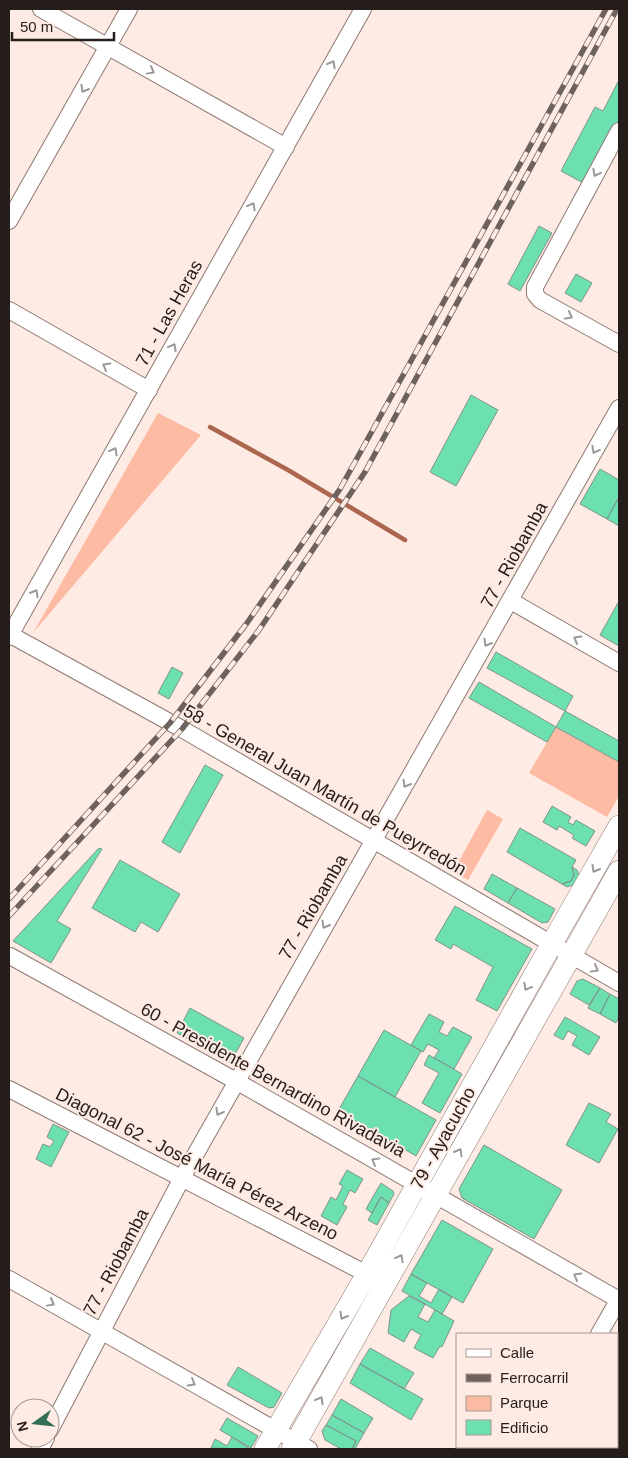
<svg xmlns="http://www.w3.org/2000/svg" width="628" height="1458" viewBox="0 0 628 1458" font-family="Arial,sans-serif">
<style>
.green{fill:#febba3}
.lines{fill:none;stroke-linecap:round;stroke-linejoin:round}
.stream{stroke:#ab664d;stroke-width:4.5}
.building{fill:#6ce0b1;stroke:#7f948a}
.minor-casing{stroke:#8d7871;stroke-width:18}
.major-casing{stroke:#8d7871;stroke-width:22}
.minor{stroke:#fff;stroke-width:16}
.major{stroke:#fff;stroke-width:21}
.rail-casing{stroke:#6e625e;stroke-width:5.5}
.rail{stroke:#feebe4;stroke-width:4;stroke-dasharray:11;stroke-linecap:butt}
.oneway{stroke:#9d9998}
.labels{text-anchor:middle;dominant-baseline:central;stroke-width:4;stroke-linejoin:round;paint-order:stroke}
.street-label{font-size:18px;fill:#251d1a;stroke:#feebe4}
</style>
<rect width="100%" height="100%" fill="#feebe4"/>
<path class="green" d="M 158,413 L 201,435 L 33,633 Z
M 556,727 L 619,762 L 619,796 L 607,817 L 529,773 Z
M 487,810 L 503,819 L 468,880 L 453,872 Z"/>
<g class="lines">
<path class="stream" d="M 210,427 L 288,470 L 405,540"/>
</g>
<path class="building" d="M 619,80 L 619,120 L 585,184 L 561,171 L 595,107 L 603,111 Z
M 539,226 L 552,233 L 520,291 L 508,284 Z
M 576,274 L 592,283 L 581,302 L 565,293 Z
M 471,395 L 498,410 L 456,486 L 430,472 Z
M 600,469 L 619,480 L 619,497 L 607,519 L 580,504 Z
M 619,497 L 619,526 L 607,519 Z
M 619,601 L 619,646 L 600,635 Z
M 496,652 L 573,696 L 565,711 L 487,668 Z
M 172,667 L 183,673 L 169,699 L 158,693 Z
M 479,682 L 556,727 L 547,742 L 469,698 Z
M 565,711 L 619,741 L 619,762 L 556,727 Z
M 205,765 L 223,775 L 180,853 L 162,842 Z
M 552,806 L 571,817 L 568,822 L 573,825 L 576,820 L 595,831 L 586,846 L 572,838 L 574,835 L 559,826 L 557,830 L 543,822 Z
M 520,828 L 576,860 L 572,867 L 574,875 L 571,881 L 562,884 L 507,852 Z
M 99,848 L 102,849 L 57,921 L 71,929 L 51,963 L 13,941 Z
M 120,860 L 180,894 L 158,932 L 141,922 L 135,932 L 92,908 Z
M 572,867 L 577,870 L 580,878 L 576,884 L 567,887 L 562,884 L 571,881 L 574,875 Z
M 492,874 L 517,888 L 508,903 L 484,889 Z
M 517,888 L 555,909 L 548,922 L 542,923 L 508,903 Z
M 455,906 L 532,949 L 497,1011 L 476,1000 L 493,967 L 453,944 L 451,949 L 435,940 Z
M 583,979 L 600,988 L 589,1005 L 570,994 L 577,981 Z
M 600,988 L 610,994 L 600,1014 L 588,1008 Z
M 610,994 L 619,999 L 619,1016 L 616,1023 L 600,1014 Z
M 190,1008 L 244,1038 L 230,1063 L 177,1033 Z
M 429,1014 L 444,1022 L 439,1032 L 447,1036 L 453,1027 L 472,1037 L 454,1069 L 434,1058 L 439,1050 L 428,1044 L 423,1052 L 411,1045 Z
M 565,1017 L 600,1037 L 589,1055 L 572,1045 L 577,1036 L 568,1031 L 563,1040 L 554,1035 Z
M 384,1030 L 421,1051 L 395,1097 L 358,1076 Z
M 429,1055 L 462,1074 L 440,1113 L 422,1103 L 439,1073 L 424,1065 Z
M 358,1076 L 436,1120 L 416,1156 L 338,1111 Z
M 589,1103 L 611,1114 L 606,1122 L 618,1129 L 599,1163 L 566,1145 Z
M 53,1124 L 69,1132 L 51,1167 L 36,1159 L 43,1144 L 50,1147 L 54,1141 L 47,1137 Z
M 484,1145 L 562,1190 L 534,1239 L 462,1198 L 459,1189 Z
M 347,1170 L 363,1179 L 355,1193 L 350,1190 L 343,1204 L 347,1207 L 337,1225 L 321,1216 L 331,1197 L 336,1200 L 343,1186 L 339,1184 Z
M 381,1183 L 393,1191 L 394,1194 L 389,1203 L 381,1197 L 372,1213 L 366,1209 Z
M 381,1197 L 389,1203 L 377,1225 L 368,1220 Z
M 442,1220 L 493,1249 L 463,1303 L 411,1274 Z
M 411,1274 L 427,1283 L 419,1296 L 431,1303 L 439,1289 L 452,1297 L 442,1314 L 402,1291 Z
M 409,1296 L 425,1304 L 418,1317 L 428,1322 L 435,1310 L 454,1321 L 442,1347 L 440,1346 L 433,1358 L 414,1348 L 421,1335 L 411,1329 L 404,1342 L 388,1333 L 391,1310 Z
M 370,1348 L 414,1373 L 404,1389 L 360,1364 Z
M 360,1364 L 423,1399 L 411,1420 L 350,1383 Z
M 238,1367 L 282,1393 L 274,1407 L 269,1408 L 227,1385 Z
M 341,1399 L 373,1418 L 364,1433 L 332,1415 Z
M 332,1415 L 364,1433 L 355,1449 L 352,1449 L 356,1441 L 326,1425 Z
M 227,1418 L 258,1436 L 251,1448 L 220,1430 Z
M 326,1425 L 356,1441 L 352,1449 L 341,1449 L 325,1440 L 322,1431 Z
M 232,1437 L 250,1449 L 211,1448 L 215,1439 L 227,1446 Z"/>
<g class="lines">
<g class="minor-casing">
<path id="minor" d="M 41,9 L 286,147
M 619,131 L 535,287 L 535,294 L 540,300 L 619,344
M 9,221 L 129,9
M 9,310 L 149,390
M 511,601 L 619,663
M 9,634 L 182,729 L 619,983
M 9,637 L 363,9
M 10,956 L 236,1081 L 619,1300
M 9,1089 L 367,1274
M 9,1279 L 309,1449
M 599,1334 L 619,1299
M 50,1430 L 182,1178 L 619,408
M 40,1449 L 46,1438
M 535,1449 L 536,1447"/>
</g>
<g class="major-casing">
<path id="major" d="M 265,1449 L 367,1274 L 551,945 L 619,826
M 292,1449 L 619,871"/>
</g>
<use href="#minor" class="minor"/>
<use href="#major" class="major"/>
<g class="rail-casing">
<path id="rail" d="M 9,899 L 170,723 L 247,623 L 340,489 L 606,9
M 9,916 L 182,729 L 259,630 L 365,472 L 617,9"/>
</g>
<use href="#rail" class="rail"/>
</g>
<defs><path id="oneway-chevron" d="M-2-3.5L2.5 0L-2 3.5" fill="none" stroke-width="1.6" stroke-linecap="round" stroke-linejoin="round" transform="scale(1.25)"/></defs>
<g class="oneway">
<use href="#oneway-chevron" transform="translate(332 64) rotate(-61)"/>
<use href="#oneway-chevron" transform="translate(151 71) rotate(29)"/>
<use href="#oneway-chevron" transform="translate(84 89) rotate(120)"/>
<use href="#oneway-chevron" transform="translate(596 173) rotate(118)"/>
<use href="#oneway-chevron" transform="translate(252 206) rotate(-61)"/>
<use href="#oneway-chevron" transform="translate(569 316) rotate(29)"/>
<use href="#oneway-chevron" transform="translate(173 347) rotate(-61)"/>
<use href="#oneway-chevron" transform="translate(106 366) rotate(-150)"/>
<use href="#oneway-chevron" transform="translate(595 450) rotate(119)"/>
<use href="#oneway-chevron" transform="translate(114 451) rotate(-61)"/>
<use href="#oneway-chevron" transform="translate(35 593) rotate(-60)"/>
<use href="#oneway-chevron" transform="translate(577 639) rotate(-150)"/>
<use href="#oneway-chevron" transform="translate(487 643) rotate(120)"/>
<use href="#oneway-chevron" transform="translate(406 784) rotate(120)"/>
<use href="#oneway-chevron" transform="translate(595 869) rotate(120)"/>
<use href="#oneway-chevron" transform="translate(325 925) rotate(120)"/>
<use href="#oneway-chevron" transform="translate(595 969) rotate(29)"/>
<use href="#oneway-chevron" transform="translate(527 987) rotate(119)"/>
<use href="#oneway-chevron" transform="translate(219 1112) rotate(119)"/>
<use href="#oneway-chevron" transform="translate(459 1152) rotate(-60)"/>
<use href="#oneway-chevron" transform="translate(375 1161) rotate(-150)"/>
<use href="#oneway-chevron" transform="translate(400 1258) rotate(-61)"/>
<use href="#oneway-chevron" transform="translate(577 1276) rotate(-150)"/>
<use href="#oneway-chevron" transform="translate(51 1303) rotate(29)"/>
<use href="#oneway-chevron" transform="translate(343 1316) rotate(120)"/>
<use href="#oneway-chevron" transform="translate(192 1383) rotate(30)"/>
<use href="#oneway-chevron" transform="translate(320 1400) rotate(-61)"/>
</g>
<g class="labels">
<g class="street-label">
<text transform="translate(169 313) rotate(-61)">71 - Las Heras</text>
<text transform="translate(514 555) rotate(-61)">77 - Riobamba</text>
<text transform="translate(325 790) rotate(30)">58 - General Juan Martín de Pueyrredón</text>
<text transform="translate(313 907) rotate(-60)">77 - Riobamba</text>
<text transform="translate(273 1080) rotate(29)">60 - Presidente Bernardino Rivadavia</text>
<text transform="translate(443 1138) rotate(-61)">79 - Ayacucho</text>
<text transform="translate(197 1164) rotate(27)">Diagonal 62 - José María Pérez Arzeno</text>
<text transform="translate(116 1262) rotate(-62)">77 - Riobamba</text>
</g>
</g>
<rect width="628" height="1458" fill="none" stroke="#251d1a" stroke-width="20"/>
<rect x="456" y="1333" width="162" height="115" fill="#feebe4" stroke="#a79993"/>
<rect x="466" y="1349" width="25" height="8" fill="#ffffff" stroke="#a79993"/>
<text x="500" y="1358" font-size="15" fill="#251d1a">Calle</text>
<rect x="466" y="1374" width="25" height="8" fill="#6e625e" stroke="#a79993"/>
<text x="500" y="1383" font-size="15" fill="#251d1a">Ferrocarril</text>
<rect x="466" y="1396" width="25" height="15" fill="#febba3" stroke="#a79993"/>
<text x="500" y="1408" font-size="15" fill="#251d1a">Parque</text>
<rect x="466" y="1420" width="25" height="15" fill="#6ce0b1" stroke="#a79993"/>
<text x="500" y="1433" font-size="15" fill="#251d1a">Edificio</text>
<g transform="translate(35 1423) rotate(255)"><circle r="24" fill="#feebe4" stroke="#a79993"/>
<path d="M0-4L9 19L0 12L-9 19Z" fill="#356e56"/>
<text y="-8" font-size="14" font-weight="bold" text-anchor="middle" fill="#251d1a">N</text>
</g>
<path d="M12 32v8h102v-8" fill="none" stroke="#251d1a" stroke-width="2.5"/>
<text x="20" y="32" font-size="15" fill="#251d1a" stroke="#feebe4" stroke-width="4" paint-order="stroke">50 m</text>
</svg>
